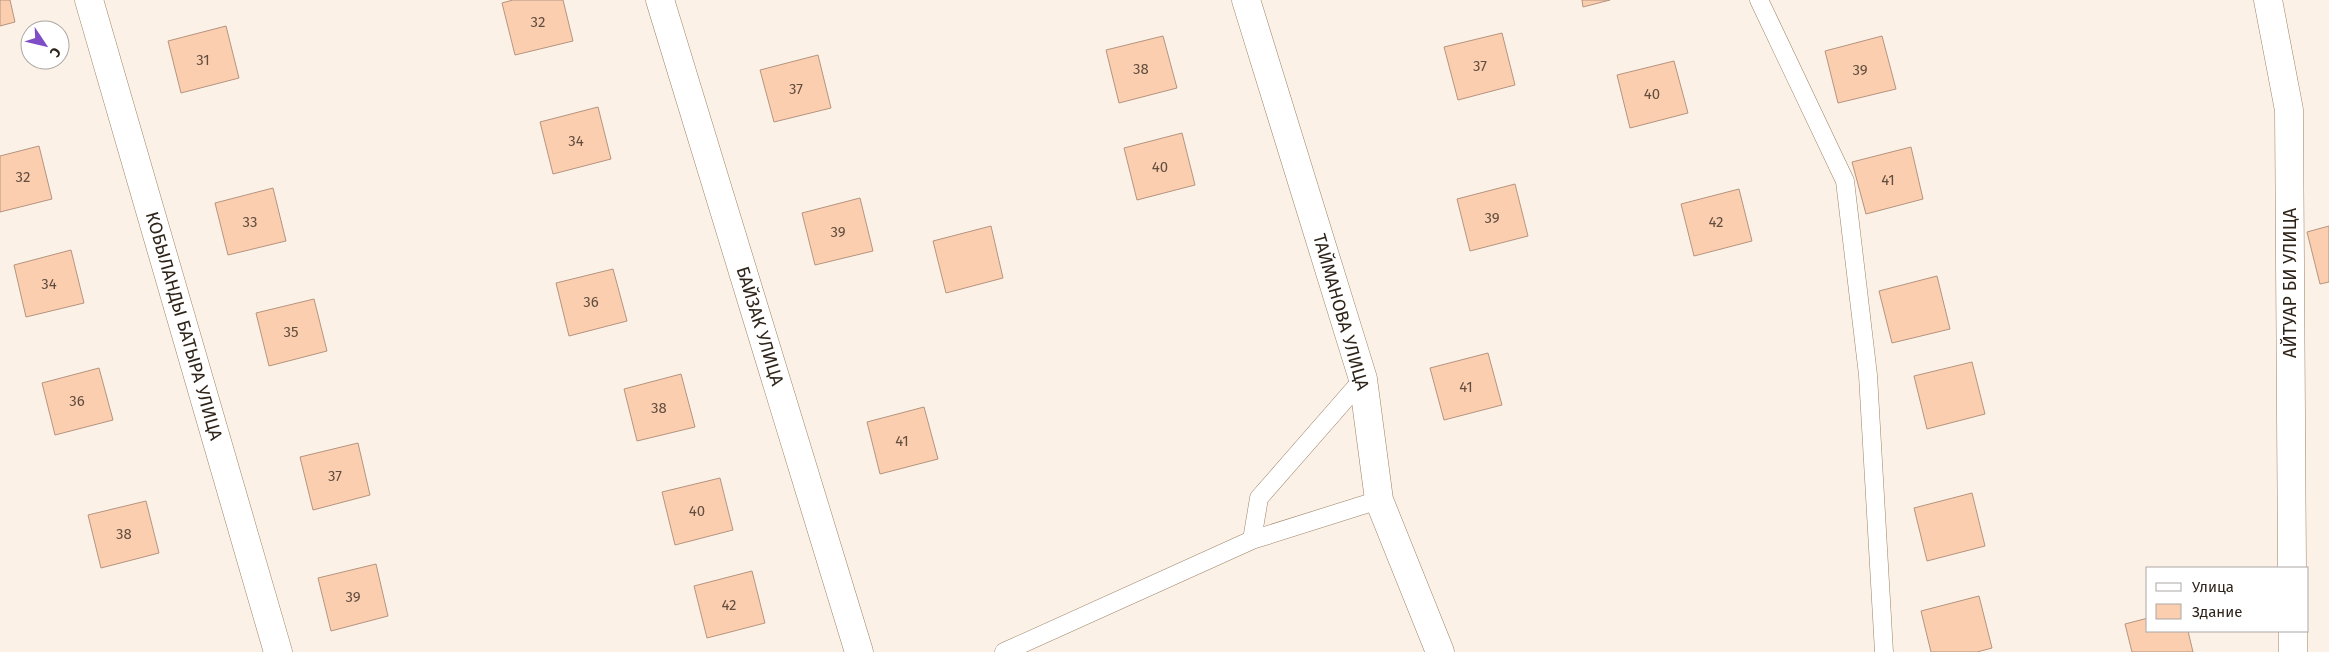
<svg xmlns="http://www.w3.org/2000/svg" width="2329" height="652" viewBox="0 0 2329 652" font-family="'Fira Sans',sans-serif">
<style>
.building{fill:#fcceb0;stroke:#b4947f}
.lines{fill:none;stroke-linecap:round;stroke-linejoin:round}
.service-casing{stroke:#9b8267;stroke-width:19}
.minor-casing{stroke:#9b8267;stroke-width:29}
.service{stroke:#fff;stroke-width:18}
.minor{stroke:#fff;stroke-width:28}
.labels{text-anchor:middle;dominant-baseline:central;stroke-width:4;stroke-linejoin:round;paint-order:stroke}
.number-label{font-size:15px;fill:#624e3f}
.street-label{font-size:18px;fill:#2e2419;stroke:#fff}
</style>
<rect width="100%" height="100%" fill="#fcf1e6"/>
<path class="building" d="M 0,0 L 10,0 L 15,22 L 0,26 Z
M 513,0 L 563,0 L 573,41 L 515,55 L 502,3 Z
M 1582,0 L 1610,0 L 1583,7 Z
M 226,26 L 239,78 L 181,93 L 168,41 Z
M 1502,33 L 1515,85 L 1458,100 L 1444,47 Z
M 1163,36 L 1177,88 L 1119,103 L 1106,50 Z
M 1882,36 L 1896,89 L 1838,103 L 1825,51 Z
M 818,55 L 831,108 L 774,122 L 760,70 Z
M 1674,61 L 1688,113 L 1630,128 L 1617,75 Z
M 598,107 L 611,159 L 553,174 L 540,122 Z
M 1182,133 L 1195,185 L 1137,200 L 1124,148 Z
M 39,146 L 52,199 L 0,212 L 0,156 Z
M 1911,147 L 1923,199 L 1866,214 L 1852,162 Z
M 1515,184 L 1528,236 L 1470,251 L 1457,199 Z
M 273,188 L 286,241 L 228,255 L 215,203 Z
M 1739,189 L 1752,241 L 1694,256 L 1681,204 Z
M 860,198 L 873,251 L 815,265 L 802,213 Z
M 991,226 L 1003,278 L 946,293 L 933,241 Z
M 2329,226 L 2329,282 L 2320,284 L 2307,232 Z
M 71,250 L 84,303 L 26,317 L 14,265 Z
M 613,269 L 627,321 L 569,336 L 556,283 Z
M 1937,276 L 1950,329 L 1892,343 L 1879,291 Z
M 314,299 L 327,351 L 269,366 L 256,313 Z
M 1488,353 L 1502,405 L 1444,420 L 1430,368 Z
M 1972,362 L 1985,414 L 1927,429 L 1914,376 Z
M 99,368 L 113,420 L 55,435 L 42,383 Z
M 681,374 L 695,427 L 637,441 L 624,389 Z
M 924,407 L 938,459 L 880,474 L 867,422 Z
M 358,443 L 370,495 L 313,510 L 300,457 Z
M 720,478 L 733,530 L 675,545 L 662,492 Z
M 1972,493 L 1985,546 L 1927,561 L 1914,508 Z
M 146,501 L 159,553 L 101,568 L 88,515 Z
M 376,564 L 388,616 L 331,631 L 318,578 Z
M 752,571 L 765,623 L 707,638 L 694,586 Z
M 1979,596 L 1992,648 L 1977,652 L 1931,652 L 1921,611 Z
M 2148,618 L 2148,631 L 2188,631 L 2193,652 L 2132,652 L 2125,624 Z"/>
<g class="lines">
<g class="service-casing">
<path id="service" d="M 1759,0 L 1845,181 L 1868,375 L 1884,652
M 1252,540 L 1259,498 L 1363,379
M 1004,652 L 1252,540 L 1379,500"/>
</g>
<g class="minor-casing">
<path id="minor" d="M 89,0 L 278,652
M 660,0 L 859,652
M 1246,0 L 1363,379 L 1379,500 L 1440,652
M 2268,0 L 2289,110 L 2292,568
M 2293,631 L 2293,652"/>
</g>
<use href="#service" class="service"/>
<use href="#minor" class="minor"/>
</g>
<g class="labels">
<g class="number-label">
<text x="538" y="22">32</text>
<text x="203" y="60">31</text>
<text x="1480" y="66">37</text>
<text x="1141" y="69">38</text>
<text x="1860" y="70">39</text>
<text x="796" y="89">37</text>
<text x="1652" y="94">40</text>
<text x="576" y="141">34</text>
<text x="1160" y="167">40</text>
<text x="23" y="177">32</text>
<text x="1888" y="180">41</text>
<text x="1492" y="218">39</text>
<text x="250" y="222">33</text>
<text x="1716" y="222">42</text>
<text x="838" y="232">39</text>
<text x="49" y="284">34</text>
<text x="591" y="302">36</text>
<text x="291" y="332">35</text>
<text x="1466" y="387">41</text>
<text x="77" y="401">36</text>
<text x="659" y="408">38</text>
<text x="902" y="441">41</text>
<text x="335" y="476">37</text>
<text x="697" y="511">40</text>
<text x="124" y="534">38</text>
<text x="353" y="597">39</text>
<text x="729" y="605">42</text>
</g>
<g class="street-label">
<text transform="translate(2290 283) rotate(-90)">АЙТУАР БИ УЛИЦА</text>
<text transform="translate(1341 312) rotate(74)">ТАЙМАНОВА УЛИЦА</text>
<text transform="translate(184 326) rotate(74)">КОБЫЛАНДЫ БАТЫРА УЛИЦА</text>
<text transform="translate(760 326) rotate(73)">БАЙЗАК УЛИЦА</text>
</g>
</g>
<rect x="2146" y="567" width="162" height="65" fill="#ffffff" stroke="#aba7a3"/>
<rect x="2156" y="583" width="25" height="8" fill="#ffffff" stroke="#aba7a3"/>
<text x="2192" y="592" font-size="15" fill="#2e2419">Улица</text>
<rect x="2156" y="604" width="25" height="15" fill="#fcceb0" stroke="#aba7a3"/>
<text x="2192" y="617" font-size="15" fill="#2e2419">Здание</text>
<g transform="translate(45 45) rotate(125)"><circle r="24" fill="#ffffff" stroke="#aba7a3"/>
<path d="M0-4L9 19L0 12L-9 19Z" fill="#7f4ec7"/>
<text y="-8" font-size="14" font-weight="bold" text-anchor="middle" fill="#2e2419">С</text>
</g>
</svg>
